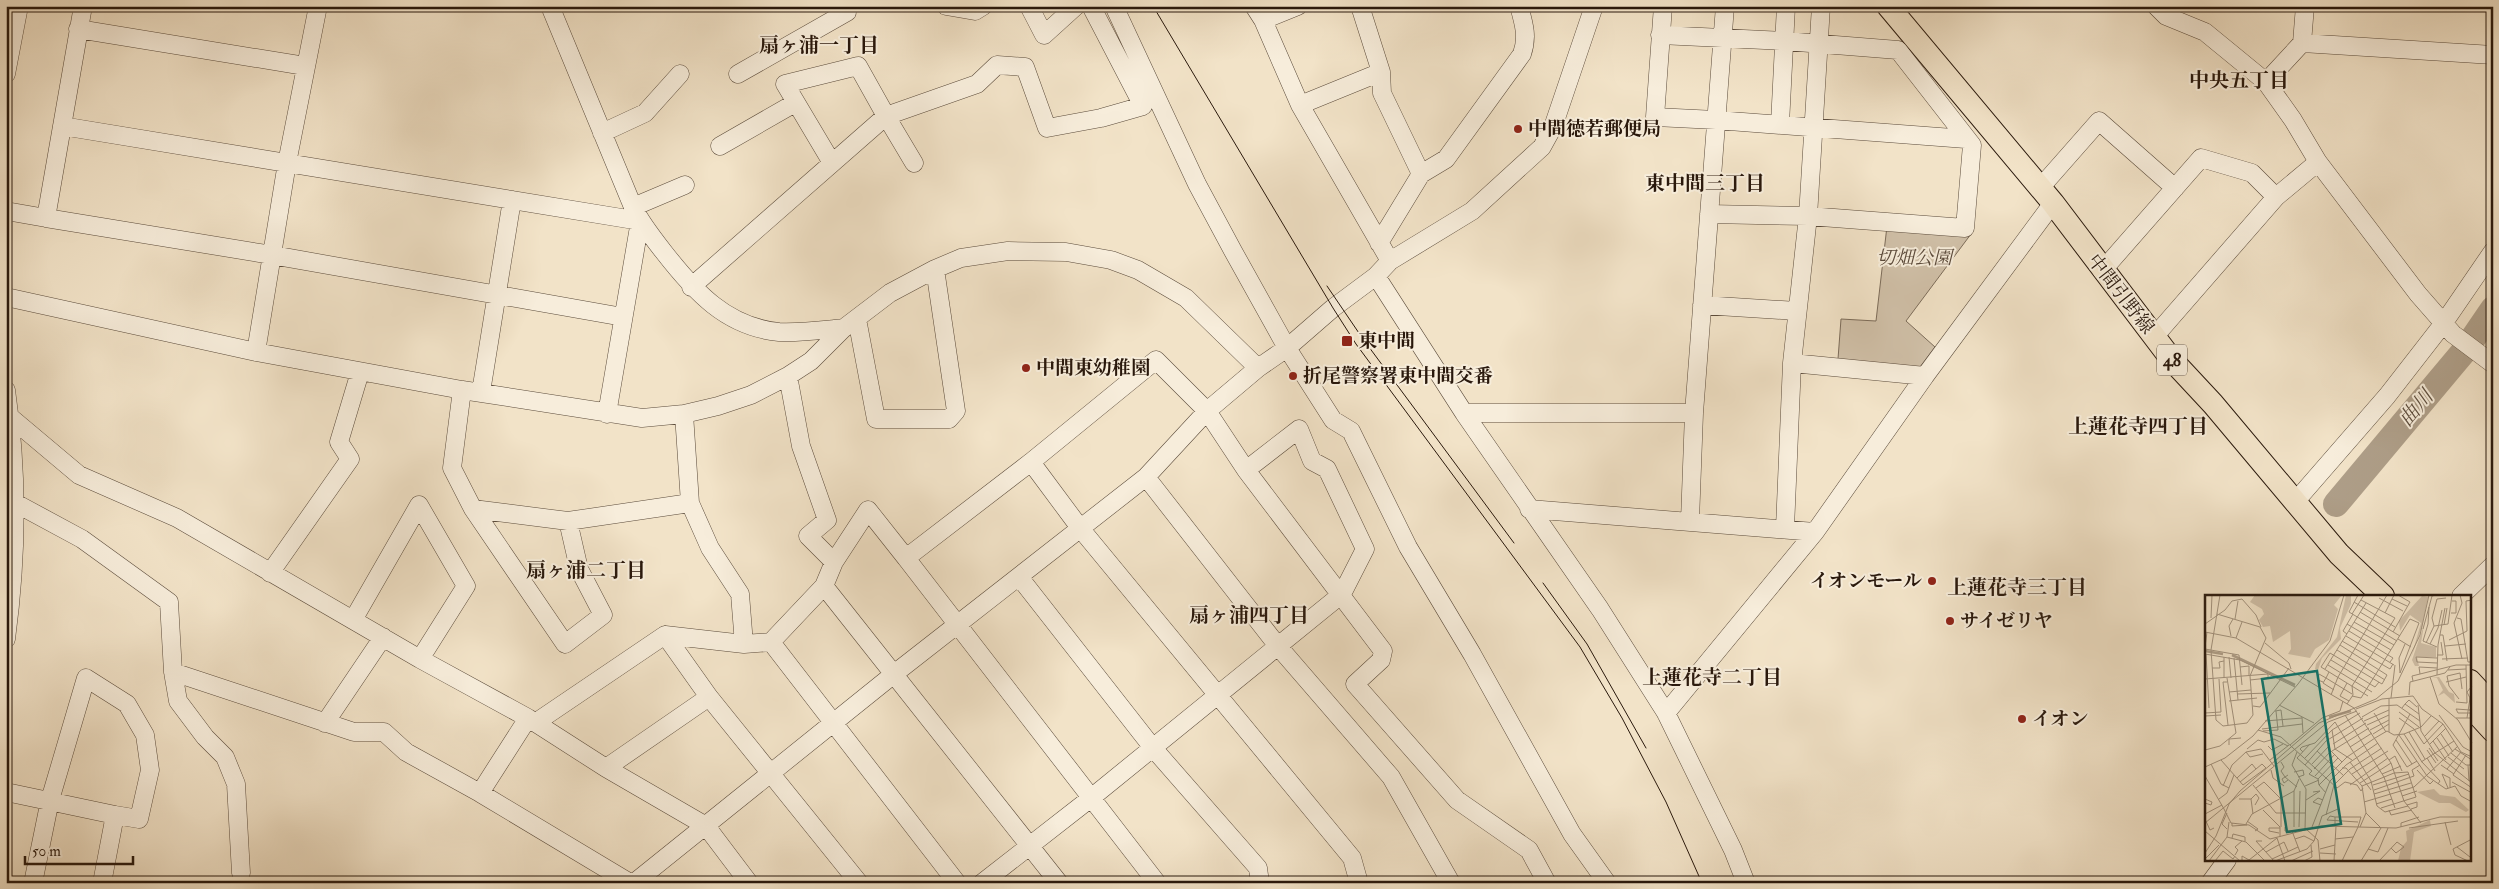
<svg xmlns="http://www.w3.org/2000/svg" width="2499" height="889" viewBox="0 0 2499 889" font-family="'IM FELL Double Pica','Noto Serif JP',serif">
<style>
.green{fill:#d0c0a8;stroke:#7c6c5a}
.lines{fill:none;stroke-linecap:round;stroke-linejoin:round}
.river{stroke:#ae9e88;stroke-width:26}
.minor-casing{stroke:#5b4b3b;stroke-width:19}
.major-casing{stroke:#29180c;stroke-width:24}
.minor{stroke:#f7eddb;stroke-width:18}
.major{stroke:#f2e3c8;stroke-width:22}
.tram{stroke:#29180c;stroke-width:1}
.poi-dot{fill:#8f2418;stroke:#f7eddb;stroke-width:2}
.labels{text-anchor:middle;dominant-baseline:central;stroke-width:4;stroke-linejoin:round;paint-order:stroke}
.shield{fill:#f7eddb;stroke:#67584a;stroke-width:1}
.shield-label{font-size:18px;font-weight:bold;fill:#29180c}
.poi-label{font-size:19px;font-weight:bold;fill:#29180c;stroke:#f7eddb;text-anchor:start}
.park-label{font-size:19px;font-style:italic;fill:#5b4a3b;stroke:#f7eddb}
.street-label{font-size:19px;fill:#29180c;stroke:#f7eddb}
.neighbourhood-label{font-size:20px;font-weight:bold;fill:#29180c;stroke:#f7eddb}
.water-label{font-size:20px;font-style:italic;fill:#5e4e3e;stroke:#f7eddb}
.inset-river{fill:none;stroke:#ae9e88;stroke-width:2.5}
.inset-road{fill:none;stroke:#a2927d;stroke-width:1}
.view{fill:#0f766e;fill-opacity:0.15;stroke:#0f766e;stroke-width:2.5}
.inset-edge{fill:none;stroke:#29180c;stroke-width:2.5}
</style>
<rect width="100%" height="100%" fill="#f2e3c8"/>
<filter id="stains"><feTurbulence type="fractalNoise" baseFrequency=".004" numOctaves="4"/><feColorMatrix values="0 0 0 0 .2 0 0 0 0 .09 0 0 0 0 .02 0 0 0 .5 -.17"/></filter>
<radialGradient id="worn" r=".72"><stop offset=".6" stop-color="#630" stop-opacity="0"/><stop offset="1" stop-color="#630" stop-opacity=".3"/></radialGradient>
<path class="green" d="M 1887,226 L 1974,230 L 1906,321 L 1935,347 L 1920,367 L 1838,359 L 1841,319 L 1876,321 Z"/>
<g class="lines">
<path class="river" d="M 2336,504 L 2465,350 L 2493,309"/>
<g class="minor-casing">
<path id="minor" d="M 550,6 L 633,207 C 641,223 652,237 663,251 C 694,291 726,327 779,332 C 800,333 823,330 844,328
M 946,6 L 975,11 L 983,6
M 1029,6 L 1044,35 L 1076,6
M 1114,6 L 1197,184 L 1233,251 L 1287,348 L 1333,420 L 1351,431 L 1408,547 L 1472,654 L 1572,834 L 1607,883
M 1254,6 L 1263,20 L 1300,105 L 1390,261
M 1360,6 L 1381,72 L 1382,93 L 1421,174
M 1663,6 L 1655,117 L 1716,120 L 1966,139
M 2156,6 L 2166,16 L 2205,32 L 2266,82 L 2293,120 L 2318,162 L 2418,294 L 2453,334 L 2493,364
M 1263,20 L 1298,6
M 78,29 L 305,66
M 1660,35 L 1785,41 L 1898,50 L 1972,145 L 1965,228 L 1808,216 L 1709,214
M 2302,43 L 2493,55
M 6,74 L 19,6
M 738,74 L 847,12 L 847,6
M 2266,82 L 2302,43 L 2305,6
M 1300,105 L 1381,72
M 1780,124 L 1786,6
M 62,126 L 640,221
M 602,133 L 645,113 L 680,74
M 720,146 L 795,103
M 914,163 L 886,116 L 977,84 L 997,65 L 1025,67 L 1047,128 L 1101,118 L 1143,106 L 1091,6
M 2040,188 L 2099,121 L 2175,188
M 633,207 L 685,185
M 6,211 L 46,218 L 83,6
M 46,218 L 272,255 L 623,317
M 1379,243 L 1421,174 L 1446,159 L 1522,54 C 1528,37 1524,24 1519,6
M 2102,271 L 2201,158 L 2252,173 L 2276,197
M 1376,276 L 1464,413 L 1600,609 L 1666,713 L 1733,850 L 1746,883
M 691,287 L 886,116 L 858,66 L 785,84 L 832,163
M 6,297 L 256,352 L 462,390 L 642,418 L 684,414 L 718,406 L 751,395 L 788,376 L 811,361 L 844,328 L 890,293 L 935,269 L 961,258 L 1008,251 L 1066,252 L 1111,260 L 1138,270 L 1186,298 L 1258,368
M 1702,305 L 1797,311
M 857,319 L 876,419 L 949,419 L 956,411 L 935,269
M 2154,337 L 2276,197 L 2318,162
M 256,352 L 287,163 L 318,6
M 1792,363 L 1925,376
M 788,376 L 801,446 L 827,520 L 808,536 L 834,562
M 6,390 C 18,473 17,557 6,639
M 462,390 L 452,468 L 473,509 L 565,644 L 603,615 L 579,569 L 568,521
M 481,392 L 512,200
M 1464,413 L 1694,413
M 607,414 L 640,221
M 684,414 L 690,503 L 710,548 L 740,594 L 744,644
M 10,417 L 79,475 L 177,518 L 420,659 L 528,718 L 606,768 L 706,826 L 749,883
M 1031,462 L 1080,528 L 1352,858 L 1359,883
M 1146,477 L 1277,645 L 1391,777 L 1451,883
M 6,498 L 82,539 L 169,602 L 173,672 L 178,701 L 205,737 L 225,757 L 236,784 L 241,873
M 2294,503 L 2387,396 L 2443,324 L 2493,251
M 473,509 L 568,521 L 690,503
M 1529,509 L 1815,532
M 1690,521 L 1694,413 L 1725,6
M 1785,528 L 1792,363 L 1808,216 L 1821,6
M 906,558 L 1157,883
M 270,573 L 350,459 L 339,442 L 360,372
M 1020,578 L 1153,748 L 1258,868 L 1260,883
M 824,586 L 1059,883
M 2461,596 L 2493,565
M 353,620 L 419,505 L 466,586 L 420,659
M 665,635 L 709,697 L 859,883
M 771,642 L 957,883
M 173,672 L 354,732 L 384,732 L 406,752 L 480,793 L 630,883
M 1666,713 L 1815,532 L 1925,376 L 2053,203
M 325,723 L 383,637
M 535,723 L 665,635 L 744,644 L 771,642 L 824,586 L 834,562 L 868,510 L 906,558 L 1031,462 L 1156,360 L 1207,411 L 1246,470 L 1383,651 L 1381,660 L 1355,684 L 1457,800 L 1529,850 L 1547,883
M 606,768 L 709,697
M 6,792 L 115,815 L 102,883
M 480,793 L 528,718
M 33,883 L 50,800 L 86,678 L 127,704 L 145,735 L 150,770 L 139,819 L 115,815
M 634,883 L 894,674 L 1146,477 L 1207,411 L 1258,368 L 1287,348 L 1333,308 L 1376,276 L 1390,261 L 1472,211 L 1542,147 L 1553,127 L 1594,6
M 982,883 L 1091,798 L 1342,594 L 1365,549 L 1327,469 L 1312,461 L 1299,429 L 1246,470
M 2210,883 L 2227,860"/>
</g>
<g class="major-casing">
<path id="major" d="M 1888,6 L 2053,203 L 2172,360 L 2213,404 L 2339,554 L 2383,596
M 2470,681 L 2493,706
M 2470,706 L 2493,731"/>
</g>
<use href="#minor" class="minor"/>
<use href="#major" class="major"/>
<path class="tram" d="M 1153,6 L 1333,308 L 1356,344 L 1580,647 L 1622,718 L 1666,802 L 1702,883
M 1327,286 L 1363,339 L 1514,543
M 1543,583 L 1587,644 L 1646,748"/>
</g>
<g class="poi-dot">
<circle cx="1518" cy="129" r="5"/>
<rect x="1341" y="335" width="12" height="12" rx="2.5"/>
<circle cx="1026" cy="368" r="5"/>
<circle cx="1293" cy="376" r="5"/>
<circle cx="1932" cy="581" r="5"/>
<circle cx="1950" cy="621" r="5"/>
<circle cx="2022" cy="719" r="5"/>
</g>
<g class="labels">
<rect class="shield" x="2157" y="344.5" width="30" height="31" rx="4"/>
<g class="shield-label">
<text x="2172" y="360">48</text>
</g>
<g class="poi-label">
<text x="1528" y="129">中間徳若郵便局</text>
<text x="1358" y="341">東中間</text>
<text x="1036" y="368">中間東幼稚園</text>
<text x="1303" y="376">折尾警察署東中間交番</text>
<text x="1922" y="581" text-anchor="end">イオンモール</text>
<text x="1960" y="621">サイゼリヤ</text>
<text x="2032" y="719">イオン</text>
</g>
<g class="park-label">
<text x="1914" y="258">切畑公園</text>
</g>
<g class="street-label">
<text transform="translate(2121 294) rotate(52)">中間引野線</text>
</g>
<g class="neighbourhood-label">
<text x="819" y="45">扇ヶ浦一丁目</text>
<text x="2239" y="80">中央五丁目</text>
<text x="1705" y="183">東中間三丁目</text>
<text x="2138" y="426">上蓮花寺四丁目</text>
<text x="586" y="570">扇ヶ浦二丁目</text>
<text x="2017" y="587">上蓮花寺三丁目</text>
<text x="1249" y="615">扇ヶ浦四丁目</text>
<text x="1712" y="677">上蓮花寺二丁目</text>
</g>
<g class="water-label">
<text transform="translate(2416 408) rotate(-50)">曲川</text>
</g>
</g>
<g transform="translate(2205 595)">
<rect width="266" height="266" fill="#f2e3c8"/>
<path d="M 50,0 L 137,0 L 129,10 L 133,14 L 124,45 L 110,54 L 105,63 L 83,59 L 86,54 L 85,36 L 68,47 L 65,31 L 58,32 L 54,25 L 59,19 L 57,14 L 45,7 ZM 141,0 L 146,0 L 146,9 L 135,33 L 136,44 L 117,63 L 113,75 L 110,74 L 111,69 L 132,42 ZM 217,1 L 223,2 L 217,32 L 206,63 L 216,28 L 205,20 L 195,36 L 194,26 ZM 219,30 L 216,48 L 231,52 L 231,62 L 212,62 L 214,71 L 210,71 L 207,65 ZM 234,82 L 244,97 L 249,99 L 250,108 L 239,98 L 233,101 L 238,95 L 232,83 L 227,83 ZM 229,194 L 235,200 L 250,202 L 264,215 L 261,217 L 245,208 L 234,208 L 212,197 ZM 225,225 L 226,231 L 209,237 L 205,266 L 193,266 L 196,253 L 202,246 L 201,236 Z" fill="#d0c0a8"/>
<path class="inset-river" d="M 0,56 L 18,59M 27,60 L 90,90M 124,122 L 146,116"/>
<path class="inset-road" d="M 153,0 L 144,17 L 192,46M 255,0 L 257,8 L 249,28 L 257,64M 174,3 L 198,16M 187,4 L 202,11M 156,5 L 190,23M 149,7 L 190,32M 224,12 L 223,29 L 218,46 L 232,52M 155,17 L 195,41M 180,18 L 189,0M 246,18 L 251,18 L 251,6 L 247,6M 12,19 L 55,32 L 61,43 L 45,81 L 48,120 L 42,128 L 18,131 L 11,125 L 6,55 L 15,0M 147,19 L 159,0M 6,23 L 7,0M 252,23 L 256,24 L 263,67 L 267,67M 30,24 L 33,6M 149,27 L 189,50M 0,29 L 20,15 L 27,6 L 37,4 L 51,20 L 56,32M 142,29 L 186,55M 239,30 L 242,13M 229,31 L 243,29 L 247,0M 218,34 L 227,1 L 231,0M 144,36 L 188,63 L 185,67M 0,37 L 31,43 L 149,113 L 186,168 L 199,206 L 216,228M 188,37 L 205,7 L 193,0M 142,39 L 138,36 L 148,19M 235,40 L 238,40 L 242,66M 26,41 L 24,31 L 28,24M 141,41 L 189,70M 31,43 L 37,27M 193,44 L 206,52M 244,45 L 262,36 L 261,6 L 267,5M 137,46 L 185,74 L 188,69M 60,48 L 84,68 L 86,74M 221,48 L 229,31 L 227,23 L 232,4 L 241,3M 225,49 L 233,33 L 237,15M 135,50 L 182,80 L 177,89 L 125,58 L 116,72 L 163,101M 240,51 L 261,49M 0,52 L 2,37M 0,54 L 34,60 L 37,90M 132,55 L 180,85M 0,59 L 35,65 L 90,92M 1,59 L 4,113M 232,60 L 238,60 L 236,47M 24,62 L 26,83M 29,63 L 33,105M 237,64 L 263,63M 126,65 L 170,92 L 174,87M 232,68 L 212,67 L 211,62 L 232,63M 123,70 L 167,97M 35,72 L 44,71 L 44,81M 7,73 L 15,73 L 14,67 L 19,66M 120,74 L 161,8M 243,75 L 261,74M 124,77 L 121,83 L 147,99M 215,79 L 214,72 L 232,73M 232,80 L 233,50 L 240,13M 225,82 L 234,109 L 253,125 L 267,148M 19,83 L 19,62M 0,84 L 63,79 L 63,83 L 45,85M 208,86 L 207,81 L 251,70 L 267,70M 22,87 L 18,87 L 23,130M 118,87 L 113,85 L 114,79 L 121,83 L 118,88 L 129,95M 241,87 L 261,82M 142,88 L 135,101 L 144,106M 24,97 L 46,95M 32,99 L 65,98M 126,100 L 133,82 L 182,0M 204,100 L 205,87 L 240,78 L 245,72M 147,101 L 156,103 L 205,24 L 214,28 L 195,78 L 194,63 L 200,49M 184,103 L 184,137M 186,103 L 190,70M 254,104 L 244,91 L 242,81 L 255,78 L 257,94M 266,105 L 262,97 L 267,91M 24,106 L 52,103M 251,107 L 262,108 L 261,70M 142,109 L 148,100 L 147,91 L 190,23M 200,109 L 204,105 L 212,112M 74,110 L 109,128M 213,110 L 216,136 L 230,158 L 267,188M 48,111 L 55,112 L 84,73M 197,113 L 200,109 L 214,119M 151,114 L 177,104 L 208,101 L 217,114 L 238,129 L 256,157 L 267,162M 265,115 L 251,114 L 253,118 L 267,118M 70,116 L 76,115 L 78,131M 194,117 L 214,132M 0,118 L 16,117 L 14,84M 169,118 L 181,137M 205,119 L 188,150 L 202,172 L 212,166M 140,120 L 179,182 L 190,213M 234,120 L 258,152 L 267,157M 0,121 L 16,120M 97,122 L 98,138M 157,122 L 176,111 L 192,110 L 215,126M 194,123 L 209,134 L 219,149 L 238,129M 251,123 L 267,123M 262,123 L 265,103M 60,126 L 97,123M 159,126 L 184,115M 162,130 L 184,120M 57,134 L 97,129M 53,135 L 76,142 L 132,193 L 140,187 L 152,190 L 156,196 L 158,193M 127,135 L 130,154 L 147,165M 165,135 L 184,125M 58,136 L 73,135 L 71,116M 204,137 L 220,164M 168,139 L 184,129M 199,139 L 217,167 L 235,186 L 233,189M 236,139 L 248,157M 122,140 L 125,155 L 137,167M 194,140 L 222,181 L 241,194 L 250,191 L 256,201 L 267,207M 220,141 L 234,126M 232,143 L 244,161M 191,145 L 207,169M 228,146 L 241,165M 105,149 L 92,163 L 107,176 L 104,179 L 113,184 L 114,190 L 121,198M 128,149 L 161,128M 225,149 L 241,133M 24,150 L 24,144 L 36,143M 85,150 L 117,123 L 135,116 L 138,106M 63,151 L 67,155 L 78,149M 145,152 L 167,138M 224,153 L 233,166M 42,154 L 53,145 L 59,147 L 69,144 L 83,151M 250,154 L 267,165M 0,155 L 15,151 L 31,138 L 22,83M 222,155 L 231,168M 112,156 L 139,181M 127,156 L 164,133M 41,157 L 45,162 L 58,159M 92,157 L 87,170 L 101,194 L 100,235M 98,157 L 95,154 L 97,152 L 110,148 L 130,127 L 166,186 L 172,211 L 180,217 L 203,211M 246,158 L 261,170 L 267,170M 261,160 L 248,180 L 267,193M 243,162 L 259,174M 100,163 L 127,135 L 155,118M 222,163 L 230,176M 16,165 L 38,190 L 61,173 L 57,169 L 51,174 L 47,169 L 32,183M 65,165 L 84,150M 184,165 L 190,161 L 197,176M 76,167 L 79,172 L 76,176 L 80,182 L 83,180M 145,167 L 166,195M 216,167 L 249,146M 6,169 L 16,189 L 24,193M 107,169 L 124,151M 100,170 L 121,146 L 158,123M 236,170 L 249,179M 263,170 L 264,186M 0,172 L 20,163 L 48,141 L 93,89 L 125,46 L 139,0M 137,173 L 141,173 L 157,191 L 161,218 L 176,233 L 156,266M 109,174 L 126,156M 242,174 L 256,157M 66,175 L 68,183 L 79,191M 212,175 L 225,189 L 228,186M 89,177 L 98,175 L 99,180 L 93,182M 147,179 L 183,156M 177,179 L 196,171M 0,181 L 19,214M 110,181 L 130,159M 113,184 L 133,163M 83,185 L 79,188 L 77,184 L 80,182 L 92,192M 35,187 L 51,174M 247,187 L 267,198M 155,188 L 186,168M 48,190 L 71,218 L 101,218M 114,190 L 142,162 L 170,143 L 182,136 L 189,140 L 199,139 L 216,132 L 226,121M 145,190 L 183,163M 168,190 L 204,179M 18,191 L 27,170 L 41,157 L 56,154 L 69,171M 100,191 L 114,185M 157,191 L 189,178 L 203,177 L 211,202 L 176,213M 51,193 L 59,187 L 76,204 L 76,232M 243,193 L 237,179 L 245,183 L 245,192M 169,195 L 209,181 L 207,175 L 215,170M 169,199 L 206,188M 197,201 L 212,196M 0,204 L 7,207 L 6,210 L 0,208M 14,204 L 22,198 L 29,180M 34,204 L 46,204 L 51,199 L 54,203 L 50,210M 46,204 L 48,219M 101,205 L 115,196 L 108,197M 159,207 L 209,192 L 253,151M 171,209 L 187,204M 116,210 L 108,207 L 113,203 L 118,205M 202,210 L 212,207 L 212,212 L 206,214M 19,214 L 26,228 L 44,230 L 65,244 L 116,231 L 191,233 L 235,222 L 267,222M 58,215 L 75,232 L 75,242M 184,215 L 186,220 L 207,215M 0,219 L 17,210M 121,220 L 129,190 L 145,174 L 177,153M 130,222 L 125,221 L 122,225 L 153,227M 0,224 L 5,235 L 9,233M 42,226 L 53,234 L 50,236M 240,227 L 246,250M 0,228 L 123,127 L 152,116M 27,228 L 27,231 L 42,230M 41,229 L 47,219 L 89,196 L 94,184M 130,231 L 130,222 L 156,222 L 153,232M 80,232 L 80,236 L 87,236 L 95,257M 89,232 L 89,196M 94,232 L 95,196M 107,232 L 125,186 L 141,170 L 173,148M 155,232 L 161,218M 196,232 L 196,228 L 214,222M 204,233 L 253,226M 22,234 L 17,229 L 22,218M 101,234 L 113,245 L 115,266M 0,236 L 35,266M 74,238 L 64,236 L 64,233 L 75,233M 22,242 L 41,247 L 60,266M 27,243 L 28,239 L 40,242 L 40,246M 90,244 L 99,241 L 109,246M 130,244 L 148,242M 57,246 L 51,246 L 69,266M 252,252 L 265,262M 115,254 L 130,250M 163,254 L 173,257 L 183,233M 61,257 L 79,247 L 83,256M 0,258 L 11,241 L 24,209 L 35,196 L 114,128 L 171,104 L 193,86 L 215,40 L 224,0M 115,258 L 131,259M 30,260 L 33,255 L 30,252 L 37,246M 0,264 L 14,250M 67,264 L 93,252M 4,266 L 22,242 L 24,227M 10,266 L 18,256 L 28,264 L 30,261M 37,266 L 37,261 L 44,265 L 72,243 L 80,266M 70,266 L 102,254 L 109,246 L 117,221 L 133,214M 86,266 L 108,256M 99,266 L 107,262 L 106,250M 129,266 L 131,231M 137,266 L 153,232M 174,266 L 192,247 L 199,252 L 191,258 L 186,253M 263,266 L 250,260 L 248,254 L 267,244"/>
<path class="view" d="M 112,76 L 136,229 L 82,237 L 57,84 Z"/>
<rect width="266" height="266" class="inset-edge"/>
</g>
<rect width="2499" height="889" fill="none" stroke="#f2e3c8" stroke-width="25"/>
<rect x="8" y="8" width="2484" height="874" fill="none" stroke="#29180c" stroke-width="2.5"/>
<rect x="12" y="12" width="2474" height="864" fill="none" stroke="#29180c"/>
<path d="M25 856v8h108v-8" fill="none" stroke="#29180c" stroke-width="2.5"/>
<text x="32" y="856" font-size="15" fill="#29180c" stroke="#f7eddb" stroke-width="4" paint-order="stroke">50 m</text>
<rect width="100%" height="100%" filter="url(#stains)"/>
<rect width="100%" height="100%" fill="url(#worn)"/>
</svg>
